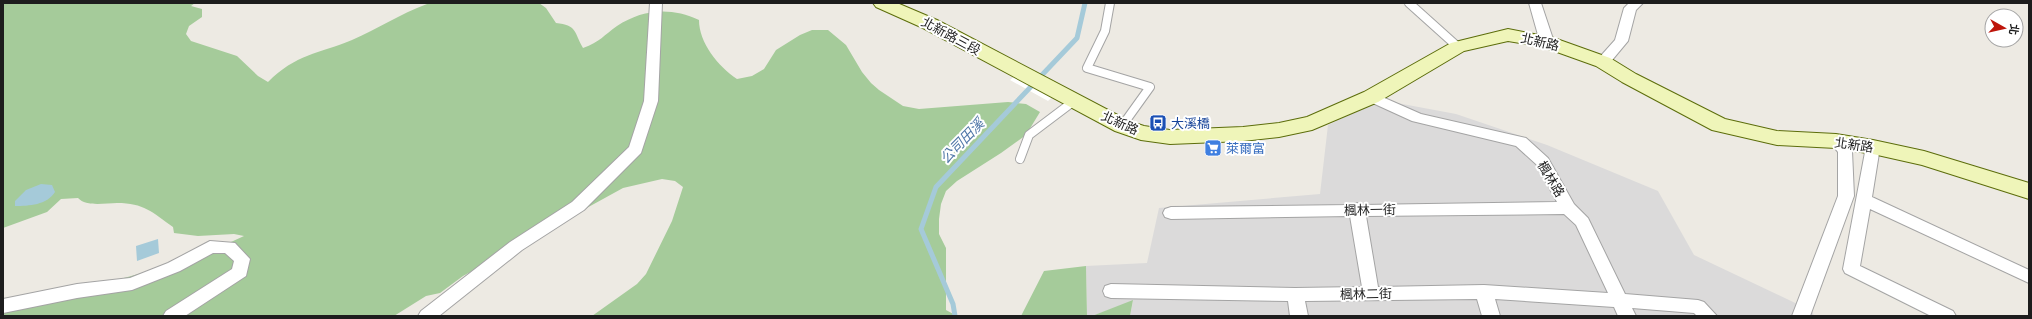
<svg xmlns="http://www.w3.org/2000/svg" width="2032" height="319" viewBox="0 0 2032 319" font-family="'IBM Plex Sans','Noto Sans TC',sans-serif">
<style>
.residential{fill:#dbdada}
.forest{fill:#a5cb9a}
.water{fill:#a5cad9}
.pier{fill:#fff}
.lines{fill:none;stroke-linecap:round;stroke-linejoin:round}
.stream{stroke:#a5cad9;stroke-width:5}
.service-casing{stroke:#a4a4a4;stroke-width:10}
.minor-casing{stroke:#a4a4a4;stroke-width:2}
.secondary-casing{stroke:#5c6d0b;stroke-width:2}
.service{stroke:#fff;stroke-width:8}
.minor{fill:#fff;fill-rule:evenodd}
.secondary{fill:#eff5b9;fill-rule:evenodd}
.labels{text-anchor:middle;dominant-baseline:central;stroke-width:4;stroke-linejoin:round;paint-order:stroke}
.street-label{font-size:13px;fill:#1d1d1d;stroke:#fff}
.transit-label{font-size:13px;fill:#164399;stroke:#fff;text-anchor:start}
.shop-label{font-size:13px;fill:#366cbe;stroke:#fff;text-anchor:start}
.water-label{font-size:14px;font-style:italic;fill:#4f76a7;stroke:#fff}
</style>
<rect width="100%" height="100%" fill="#edeae3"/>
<path class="residential" d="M 1381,100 L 1456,114 L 1547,145 L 1658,191 L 1694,255 L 1812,311 L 1814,316 L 1130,316 L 1133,301 L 1092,316 L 1087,316 L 1086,266 L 1147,263 L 1159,208 L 1320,194 L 1328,125 Z"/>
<path class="forest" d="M 3,3 L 195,3 L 191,6 L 202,9 L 202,17 L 189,26 L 186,34 L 191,41 L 237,56 L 258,76 L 268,82 C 296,54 318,54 352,40 C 377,29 400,14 427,4 L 539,3 L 546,8 L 556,23 C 577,25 574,32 583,48 C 600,42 604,35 617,26 C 643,9 671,7 699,20 C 699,43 718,66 737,79 L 752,76 L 764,69 L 776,50 L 800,35 L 812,30 L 828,30 L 846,45 L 862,72 L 871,83 L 879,90 L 903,106 L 919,109 L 1008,102 L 1026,104 L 1040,112 L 1026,135 L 1001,153 L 957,181 L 946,191 L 941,204 L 939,219 L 939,234 L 946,248 L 946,310 L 957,316 L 592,316 L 637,284 L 646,274 L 672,221 L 683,187 L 675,181 L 662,179 L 623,188 L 463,276 L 440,293 L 426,296 L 394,316 L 3,316 L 3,307 C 84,287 168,272 244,236 L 234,234 L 198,236 L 174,233 L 173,227 C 152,212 144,203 117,203 C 105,203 86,207 78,198 L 61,199 L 47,212 L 3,228 Z
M 1086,266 L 1087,316 L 1021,316 L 1044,271 Z
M 1133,300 L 1130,316 L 1092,316 Z"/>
<path class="water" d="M 41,184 L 52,185 L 55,192 C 47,205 29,206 15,206 L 15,201 L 26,190 Z
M 158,239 L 159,253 L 137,261 L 136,246 Z"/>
<path class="pier" d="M 1023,69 L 1061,89 L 1048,101 L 1010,80 Z"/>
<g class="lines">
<path class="stream" d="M 955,316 L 953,304 L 921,229 L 936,187 L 1077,38 L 1085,3"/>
<g class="service-casing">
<path id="service" d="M 1110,3 L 1105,31 L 1087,68 L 1150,87 L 1122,126
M 1409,3 L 1458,47
M 1020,159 L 1029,135 L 1074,101"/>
</g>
<g class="minor-casing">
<path id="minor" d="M 650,3 L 662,3 L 658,101 L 641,153 L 584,210 L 522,250 L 439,316 L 418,316 L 421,311 L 510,242 L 572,202 L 629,147 L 644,101 Z
M 1529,3 L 1541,3 L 1554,42 L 1552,45 L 1542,45 L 1540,42 Z
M 1629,3 L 1643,3 L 1636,10 L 1628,41 L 1608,65 L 1598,65 L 1596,62 L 1598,59 L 1615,40 L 1624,8 Z
M 1371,92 L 1421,114 L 1526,138 L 1548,158 L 1574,204 L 1588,218 L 1625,294 L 1698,300 L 1704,302 L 1717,316 L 1697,316 L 1694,313 L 1632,308 L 1636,316 L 1618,316 L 1614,307 L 1495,299 L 1500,316 L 1482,316 L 1477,299 L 1305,301 L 1308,316 L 1290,316 L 1288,301 L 1111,298 L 1105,296 L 1103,291 L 1105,286 L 1111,284 L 1295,288 L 1362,287 L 1350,216 L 1171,219 L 1165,217 L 1163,213 L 1165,209 L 1171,207 L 1351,205 L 1357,203 L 1362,205 L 1557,202 L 1537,165 L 1516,146 L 1412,121 L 1366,100 L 1364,97 L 1366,94 ZM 1564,214 L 1576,225 L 1608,293 L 1484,285 L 1378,287 L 1366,216 Z
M 1836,136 L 1841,137 L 1852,151 L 1854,196 L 1810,316 L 1792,316 L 1838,196 L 1838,152 L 1829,141 L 1831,137 Z
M 1873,142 L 1878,143 L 1880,147 L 1872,197 L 2029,270 L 2029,283 L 1870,209 L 1860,266 L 1953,311 L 1956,316 L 1931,316 L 1845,273 L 1843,269 L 1866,147 L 1868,143 Z
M 210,241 L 235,243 L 250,259 L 246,276 L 185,316 L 163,316 L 166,311 L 232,269 L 234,261 L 225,253 L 213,253 L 180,271 L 132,290 L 77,298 L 3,313 L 3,299 L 77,284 L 130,278 L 168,263 Z"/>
</g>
<g class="secondary-casing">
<path id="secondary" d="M 873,3 L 897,3 L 937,20 L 1129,121 L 1144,126 L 1170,130 L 1243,127 L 1279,123 L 1307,117 L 1364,92 L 1451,43 L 1508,29 L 1554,38 L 1610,58 L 1636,74 L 1725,119 L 1777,131 L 1836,134 L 1873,140 L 1924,151 L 2029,183 L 2029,199 L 1922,165 L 1873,154 L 1836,148 L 1777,145 L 1712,130 L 1622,82 L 1596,66 L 1543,47 L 1508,41 L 1464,51 L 1378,102 L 1312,130 L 1279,137 L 1243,141 L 1170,144 L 1141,140 L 1115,131 L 923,28 L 876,7 Z"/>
</g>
<use href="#service" class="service"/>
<use href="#minor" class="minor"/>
<use href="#secondary" class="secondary"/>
</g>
<defs>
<g id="bus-square" transform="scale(0.9)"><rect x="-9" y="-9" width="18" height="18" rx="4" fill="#1a4fb4" stroke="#fff"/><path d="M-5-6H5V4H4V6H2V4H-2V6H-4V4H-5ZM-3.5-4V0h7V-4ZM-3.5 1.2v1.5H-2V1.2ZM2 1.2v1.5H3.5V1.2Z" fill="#fff"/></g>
<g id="supermarket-square" transform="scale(0.9)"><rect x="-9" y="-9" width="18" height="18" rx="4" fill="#3f7fe0" stroke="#fff"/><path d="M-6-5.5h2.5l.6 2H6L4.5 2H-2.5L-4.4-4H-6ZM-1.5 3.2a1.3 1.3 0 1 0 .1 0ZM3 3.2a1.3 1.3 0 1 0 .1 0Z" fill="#fff"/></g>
</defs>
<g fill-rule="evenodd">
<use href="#bus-square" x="1158" y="123"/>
<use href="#supermarket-square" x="1213" y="148"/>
</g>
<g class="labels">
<g class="street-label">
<text transform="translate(951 36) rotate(28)">北新路三段</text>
<text transform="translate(1540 42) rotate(13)">北新路</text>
<text transform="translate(1120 123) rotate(24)">北新路</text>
<text transform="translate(1854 145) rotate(8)">北新路</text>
<text transform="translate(1551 179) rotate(59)">楓林路</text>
<text transform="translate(1370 210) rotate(-1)">楓林一街</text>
<text transform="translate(1366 294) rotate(-1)">楓林二街</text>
</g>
<g class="transit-label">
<text x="1171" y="123">大溪橋</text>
</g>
<g class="shop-label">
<text x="1226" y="148">萊爾富</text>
</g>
<g class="water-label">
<text transform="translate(962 141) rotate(-46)">公司田溪</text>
</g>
</g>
<rect width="2032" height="319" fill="none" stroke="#1d1d1d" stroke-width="8"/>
<g transform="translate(2004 28) rotate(98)"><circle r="19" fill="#ffffff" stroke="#a5a5a5"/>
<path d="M0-3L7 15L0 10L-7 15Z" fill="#be150b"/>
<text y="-6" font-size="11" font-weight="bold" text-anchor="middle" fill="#1d1d1d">北</text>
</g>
</svg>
